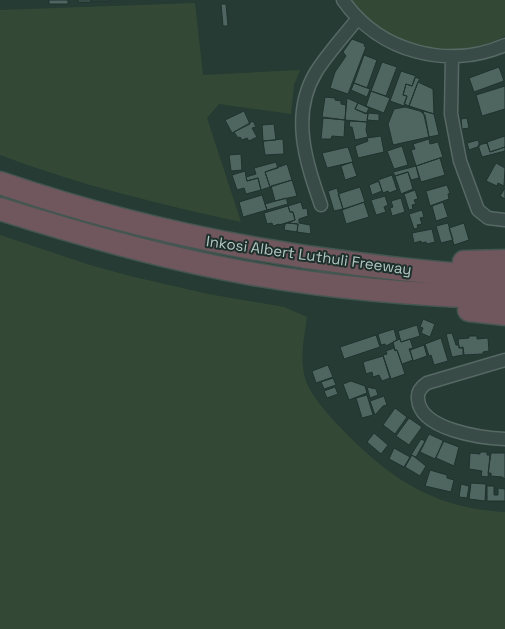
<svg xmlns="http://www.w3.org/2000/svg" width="505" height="629" viewBox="0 0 505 629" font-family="'Space Grotesk',sans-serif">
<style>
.green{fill:#344935}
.building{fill:#4e6560;stroke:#20322d}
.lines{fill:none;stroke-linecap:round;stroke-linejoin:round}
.minor-casing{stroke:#576964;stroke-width:15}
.motorway-casing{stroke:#445651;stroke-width:25}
.minor{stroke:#394b46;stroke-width:12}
.motorway{stroke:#70565d;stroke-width:22}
.labels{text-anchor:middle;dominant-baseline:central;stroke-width:4;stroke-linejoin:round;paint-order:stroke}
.street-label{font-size:15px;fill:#b4c6c2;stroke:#1e302b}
</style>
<rect width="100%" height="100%" fill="#253b34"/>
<path class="green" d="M 351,0 L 505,0 L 505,36 C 454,63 385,48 351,0 Z
M 195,3 L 203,75 L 300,70 L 294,85 L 291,114 L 219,104 L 207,118 L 241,222 C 159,204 79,185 0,155 L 0,10 Z
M 0,235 L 90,265 L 130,276 L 208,294 L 284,307 L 307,317 C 304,338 299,360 306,381 C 310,394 330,417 340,427 C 389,478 432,508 505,512 L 505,629 L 0,629 Z"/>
<path class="building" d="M 49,0 L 68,0 L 68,4 L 49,4 Z
M 78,0 L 91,0 L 91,2 L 78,2 Z
M 91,0 L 110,0 L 110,1 L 91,1 Z
M 221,4 L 226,4 L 228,26 L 223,26 Z
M 352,39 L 365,44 L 364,46 L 366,47 L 348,94 L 330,88 L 335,72 L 346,56 L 343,52 Z
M 364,55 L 377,60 L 367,88 L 354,83 Z
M 382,62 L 397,67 L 386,96 L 371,91 Z
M 499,67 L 504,81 L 474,92 L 469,78 Z
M 401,71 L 416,76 L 412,86 L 406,84 L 403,95 L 407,96 L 404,106 L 390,101 Z
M 415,77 L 420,79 L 418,82 L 409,106 L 404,104 L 407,96 L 403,95 L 406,84 L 412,86 Z
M 418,82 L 433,89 L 434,114 L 409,106 Z
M 354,83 L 370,89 L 367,97 L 351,90 Z
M 505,86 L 505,109 L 482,116 L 476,95 Z
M 371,91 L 390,98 L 384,113 L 366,106 Z
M 325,97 L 335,98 L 335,100 L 341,101 L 341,104 L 346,105 L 345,120 L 322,117 Z
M 347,98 L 358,103 L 355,109 L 368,114 L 367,122 L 345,120 Z
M 358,103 L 369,108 L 366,114 L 355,109 Z
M 405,107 L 420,111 L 425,115 L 429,137 L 393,145 L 388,124 L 394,109 Z
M 244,111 L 250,124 L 232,133 L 225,120 Z
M 423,111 L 434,114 L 439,135 L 429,137 Z
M 368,113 L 379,114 L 379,121 L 367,120 Z
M 323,118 L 345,120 L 344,137 L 332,136 L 331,139 L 321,139 Z
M 467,118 L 469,128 L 462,129 L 461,119 Z
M 253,121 L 256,127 L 252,128 L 257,137 L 249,141 L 247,138 L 242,140 L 240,137 L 238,138 L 234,132 Z
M 350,121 L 367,122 L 366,130 L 368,137 L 355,140 L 352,127 L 349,127 Z
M 274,124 L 276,140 L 263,141 L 262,125 Z
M 381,136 L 384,152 L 358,158 L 355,146 L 368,141 L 367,138 Z
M 505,136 L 505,147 L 490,152 L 487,142 Z
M 283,139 L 284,154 L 265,155 L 263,141 Z
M 429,139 L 430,144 L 438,142 L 443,157 L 416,166 L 411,150 L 415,149 L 413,144 Z
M 478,140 L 480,146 L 469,150 L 467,143 Z
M 487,143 L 490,152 L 505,147 L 505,151 L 482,157 L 478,145 Z
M 402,146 L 408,165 L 394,169 L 387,151 Z
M 348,147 L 353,162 L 327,168 L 322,153 Z
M 241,154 L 242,170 L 231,171 L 229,155 Z
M 440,158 L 445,175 L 421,182 L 416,166 Z
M 276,162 L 278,168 L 265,172 L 270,187 L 261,190 L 258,178 L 247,181 L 246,177 L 256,174 L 254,168 Z
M 352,162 L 357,176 L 345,180 L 341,166 Z
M 496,163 L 505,168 L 504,186 L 498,183 L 497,186 L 486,181 Z
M 287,164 L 292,180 L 270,187 L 265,172 Z
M 416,166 L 419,178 L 411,180 L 408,172 L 395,176 L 393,172 Z
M 245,171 L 247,181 L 258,178 L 261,190 L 246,194 L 244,188 L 237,190 L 232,175 Z
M 408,172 L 413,189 L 401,194 L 395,176 Z
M 392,175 L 397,190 L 389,193 L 388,191 L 383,193 L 378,180 Z
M 292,180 L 297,196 L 275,201 L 271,186 Z
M 379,181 L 382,191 L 372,195 L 369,185 Z
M 447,185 L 450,193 L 448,194 L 449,199 L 430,206 L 426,191 Z
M 360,187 L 365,202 L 343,209 L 338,194 Z
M 337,188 L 343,209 L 334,211 L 328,191 Z
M 505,188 L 505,199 L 500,196 Z
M 415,190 L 418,199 L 414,200 L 416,204 L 412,205 L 413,209 L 409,210 L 404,194 Z
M 262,195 L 267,210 L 243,217 L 239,202 Z
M 385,196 L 388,205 L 384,207 L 386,212 L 376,215 L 371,200 Z
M 286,198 L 288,204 L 267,210 L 265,204 Z
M 401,198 L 405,212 L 392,216 L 390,208 L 393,207 L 391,201 Z
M 301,202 L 303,209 L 307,208 L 308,216 L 299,219 L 299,223 L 310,225 L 311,234 L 297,232 L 298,224 L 288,223 L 295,220 L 293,212 L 290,212 L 288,206 Z
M 364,202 L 369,217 L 346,224 L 342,210 Z
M 443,202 L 448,217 L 436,221 L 432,206 Z
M 288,206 L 290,212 L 293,212 L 295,220 L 279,225 L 279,224 L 273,226 L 272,223 L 267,224 L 264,213 Z
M 422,210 L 424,217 L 420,218 L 422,224 L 417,225 L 418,228 L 414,229 L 409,214 Z
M 288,223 L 298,224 L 297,232 L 284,230 L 285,224 Z
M 448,223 L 453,240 L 441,243 L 436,226 Z
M 464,223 L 469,240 L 454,245 L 449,228 Z
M 432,229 L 435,242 L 427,244 L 426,242 L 421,243 L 421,241 L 414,243 L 412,233 Z
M 423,319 L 435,324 L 430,337 L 421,333 L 423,328 L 420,327 Z
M 417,325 L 420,336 L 401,342 L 398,331 Z
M 394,329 L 397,340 L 386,346 L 385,344 L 381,345 L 378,334 Z
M 452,333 L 456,345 L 459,345 L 459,348 L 463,348 L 463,355 L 452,357 L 446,334 Z
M 376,335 L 380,347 L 344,359 L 340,347 Z
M 469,336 L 477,336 L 477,339 L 488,338 L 489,351 L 483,352 L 483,354 L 464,355 L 463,347 L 459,348 L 458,339 L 469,338 Z
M 441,338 L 448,361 L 434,365 L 431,355 L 429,356 L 425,344 Z
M 400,339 L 401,342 L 410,339 L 413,348 L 409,349 L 413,360 L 402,364 L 397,350 L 395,350 L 393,342 Z
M 424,345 L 427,356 L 413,361 L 410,350 Z
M 394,348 L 395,351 L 397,350 L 405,374 L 391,379 L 383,355 L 387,354 L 386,351 Z
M 383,356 L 390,378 L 382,381 L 379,375 L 373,377 L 372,372 L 366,374 L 363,362 Z
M 328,365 L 333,377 L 316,383 L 312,371 Z
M 333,378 L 336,385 L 324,389 L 321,382 Z
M 351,381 L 365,386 L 367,393 L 349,400 L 343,384 Z
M 335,387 L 338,394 L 327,398 L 324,391 Z
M 367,387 L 376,389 L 378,395 L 370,398 Z
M 367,395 L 373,415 L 362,418 L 356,398 Z
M 384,396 L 387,405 L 383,406 L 375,415 L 370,401 Z
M 395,408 L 407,417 L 395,434 L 383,425 Z
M 409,418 L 422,427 L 409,445 L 396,436 Z
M 374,433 L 388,445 L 381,454 L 367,442 Z
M 429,434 L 444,441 L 435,459 L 420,452 Z
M 421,439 L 425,441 L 416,457 L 411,455 Z
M 443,441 L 459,447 L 454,466 L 436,458 Z
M 394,448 L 410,457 L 404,467 L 389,459 Z
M 480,452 L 487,452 L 487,455 L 490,455 L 488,477 L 481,476 L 482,471 L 469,469 L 470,453 L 480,454 Z
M 491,453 L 505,453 L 505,479 L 502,477 L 491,476 L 491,473 L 488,473 Z
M 412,455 L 426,466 L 420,476 L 405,467 Z
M 430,470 L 447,475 L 447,478 L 454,480 L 451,492 L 425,486 Z
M 471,483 L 486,484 L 485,501 L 469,499 Z
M 461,484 L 469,486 L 467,498 L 459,497 Z
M 487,486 L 494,486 L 494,495 L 498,495 L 498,488 L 505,489 L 505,501 L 487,501 Z"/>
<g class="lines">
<g class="minor-casing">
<path id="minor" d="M 343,0 C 379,52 448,70 505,45
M 452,56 L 451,114 L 460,161 L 478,210 L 488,218 L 505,220
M 321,205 C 306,162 290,115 316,72 C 328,53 344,36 358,18
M 505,360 L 427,383 C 421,387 417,392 418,399 C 420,430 482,438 505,439"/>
</g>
<g class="motorway-casing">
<path id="motorway" d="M 0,183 C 117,223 235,249 358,264 C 406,270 456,276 505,277
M 0,209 C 79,234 160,257 242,272 C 328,288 417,295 505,298
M 464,262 L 505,261
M 469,310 L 505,314"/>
</g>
<use href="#minor" class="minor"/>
<use href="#motorway" class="motorway"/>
</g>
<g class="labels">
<g class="street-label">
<text transform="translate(309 255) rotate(8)">Inkosi Albert Luthuli Freeway</text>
</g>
</g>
</svg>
